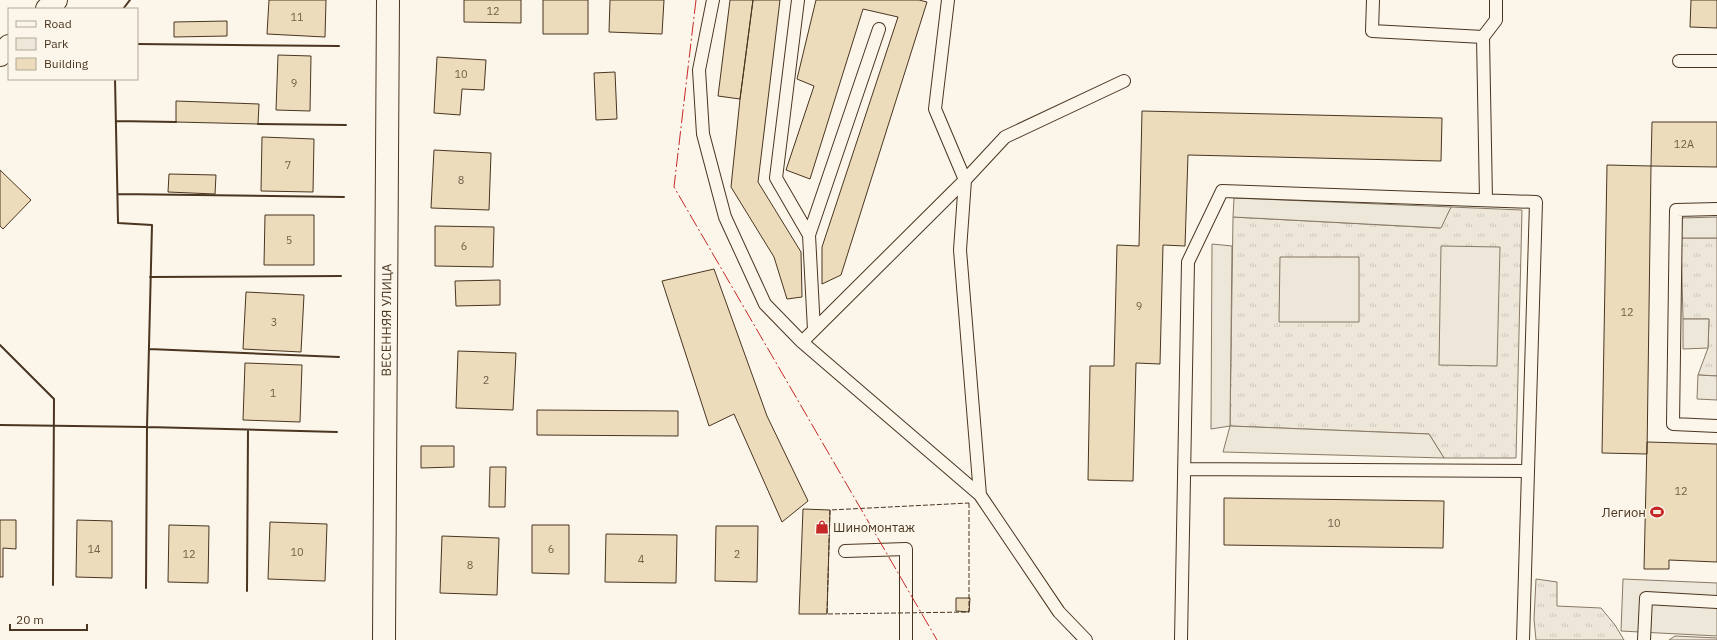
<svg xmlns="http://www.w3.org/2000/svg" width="1717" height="640" viewBox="0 0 1717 640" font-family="'IBM Plex Sans',sans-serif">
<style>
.grass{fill:url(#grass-tufts);stroke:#887966}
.park{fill:#ede6d9;stroke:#887966}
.parking{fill:#ede7d9;stroke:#887966}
.building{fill:#ecdcbc;stroke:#4a3520}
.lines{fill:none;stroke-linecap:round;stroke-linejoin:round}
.service-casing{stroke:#4a3520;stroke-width:14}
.minor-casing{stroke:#4a3520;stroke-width:24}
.service{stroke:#fbf6e9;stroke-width:12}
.minor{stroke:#fbf6e9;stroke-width:22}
.fence{stroke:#4a3520;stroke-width:1;stroke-dasharray:5 2;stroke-linecap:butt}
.wall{stroke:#4a3520;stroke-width:2}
.power{stroke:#c62828;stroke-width:1;stroke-dasharray:14 3 2 3;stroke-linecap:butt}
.labels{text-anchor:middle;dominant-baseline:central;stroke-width:3;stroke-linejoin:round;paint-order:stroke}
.number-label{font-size:11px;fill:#725f47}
.street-label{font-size:13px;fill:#4a3520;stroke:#fbf6e9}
.poi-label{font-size:13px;fill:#4a3520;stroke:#fbf6e9;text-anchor:end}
</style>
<defs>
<pattern id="grass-tufts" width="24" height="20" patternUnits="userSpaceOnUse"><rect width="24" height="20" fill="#ede6d9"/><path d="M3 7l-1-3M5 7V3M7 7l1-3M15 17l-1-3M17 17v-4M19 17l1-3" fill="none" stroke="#cdc6ba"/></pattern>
</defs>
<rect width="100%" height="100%" fill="#fbf6e9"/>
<path class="grass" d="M 1451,207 L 1522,210 L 1516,458 L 1444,458 L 1429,434 L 1230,426 L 1233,217 L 1440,228 Z
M 1681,238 L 1717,238 L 1717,376 L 1698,375 L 1708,348 L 1709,319 L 1683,319 Z
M 1536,579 L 1557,582 L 1557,606 L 1601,608 L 1615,625 L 1624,640 L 1536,640 L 1534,619 Z
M 1675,636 L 1717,638 L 1717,640 L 1669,640 Z"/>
<path class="park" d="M 1441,246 L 1500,247 L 1497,366 L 1439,365 Z
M 1280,257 L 1359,257 L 1359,322 L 1279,322 Z"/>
<path class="parking" d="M 1234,198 L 1451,207 L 1441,228 L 1233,217 Z
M 1717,217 L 1717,238 L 1681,238 L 1681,218 Z
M 1212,244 L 1232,246 L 1230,426 L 1429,434 L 1444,458 L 1223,452 L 1230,426 L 1211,429 Z
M 1683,319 L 1709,319 L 1708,348 L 1683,349 Z
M 1698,375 L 1717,376 L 1717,400 L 1697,399 Z
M 1623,579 L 1717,583 L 1717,636 L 1621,631 Z"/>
<path class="building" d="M 269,0 L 326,0 L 325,37 L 267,34 Z
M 464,0 L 521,0 L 521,23 L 464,22 Z
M 543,0 L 588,0 L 588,34 L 543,34 Z
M 610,0 L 664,0 L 662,34 L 609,32 Z
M 730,0 L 753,0 L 740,99 L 718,96 Z
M 753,0 L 780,0 L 758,182 L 801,252 L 802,297 L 787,299 L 774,257 L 731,187 L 740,99 Z
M 816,0 L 919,0 L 927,2 L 841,275 L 822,284 L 822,247 L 898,17 L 863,9 L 810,179 L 786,170 L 814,86 L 797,79 Z
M 1691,0 L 1717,0 L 1717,28 L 1690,27 Z
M 227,21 L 227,36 L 174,37 L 174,22 Z
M 278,55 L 311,56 L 310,111 L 276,110 Z
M 437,57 L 486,60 L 484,90 L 462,89 L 460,115 L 434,113 Z
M 615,72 L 617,119 L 596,120 L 594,73 Z
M 176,101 L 259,104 L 258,124 L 176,122 Z
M 1142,111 L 1442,118 L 1441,161 L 1188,155 L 1185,246 L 1163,245 L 1160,364 L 1136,363 L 1133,481 L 1088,480 L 1090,366 L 1114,366 L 1117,245 L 1139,246 Z
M 1652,122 L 1717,122 L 1717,167 L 1651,166 Z
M 262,137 L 314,139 L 313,192 L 261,191 Z
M 434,150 L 491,153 L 489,210 L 431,208 Z
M 1607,165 L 1651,166 L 1647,454 L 1602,453 Z
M 0,170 L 31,200 L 3,229 L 0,226 Z
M 169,174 L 216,175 L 215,194 L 168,192 Z
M 265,215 L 314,215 L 314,265 L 264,265 Z
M 435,226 L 494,227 L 493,267 L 435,266 Z
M 714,269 L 767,416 L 808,501 L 782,522 L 734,414 L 709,426 L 662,281 Z
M 500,280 L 500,305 L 456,306 L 455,281 Z
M 246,292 L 304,295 L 301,352 L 243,349 Z
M 458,351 L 516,353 L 513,410 L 456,408 Z
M 245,363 L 302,365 L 300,422 L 243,420 Z
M 537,410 L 678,411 L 678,436 L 537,435 Z
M 1647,442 L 1717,444 L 1717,562 L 1669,560 L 1669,569 L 1644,569 Z
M 421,446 L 454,446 L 454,467 L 421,468 Z
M 490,467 L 506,467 L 505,507 L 489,507 Z
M 1224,498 L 1444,501 L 1443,548 L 1224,545 Z
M 803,509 L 830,510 L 827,614 L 799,614 Z
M 0,520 L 16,520 L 16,549 L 3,548 L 3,577 L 0,577 Z
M 77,520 L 112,521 L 112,578 L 76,577 Z
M 270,522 L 327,524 L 325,581 L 268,579 Z
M 169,525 L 209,526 L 208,583 L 168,582 Z
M 532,525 L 569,525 L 569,574 L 532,573 Z
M 716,526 L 758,526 L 757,582 L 715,581 Z
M 606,534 L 677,535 L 676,583 L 605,582 Z
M 442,536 L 499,538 L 497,595 L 440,593 Z
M 956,598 L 970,598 L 969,612 L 956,611 Z"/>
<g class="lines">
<g class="service-casing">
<path id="service" d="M 713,0 L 699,70 L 703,134 L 725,217 L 765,304 L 802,342 L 980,495 L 1059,612 L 1086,640
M 798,0 L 776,178 L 809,235 L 879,29
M 1373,0 L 1372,31 L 1483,37
M 1679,61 L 1717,61
M 1486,200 L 1483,37 L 1496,20 L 1496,0
M 1717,209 L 1676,210 L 1673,424 L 1717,426
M 809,235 L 814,330
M 802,342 L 965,180 L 935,109 L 948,0
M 1184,469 L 1528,471
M 980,495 L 960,250 L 965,180 L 1005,137 L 1124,81
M 845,551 L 906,549 L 906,640
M 1181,640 L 1188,262 L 1222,191 L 1536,202 L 1523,640
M 1644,640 L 1646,598 L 1717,602"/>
</g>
<g class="minor-casing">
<g id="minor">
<path d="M 47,9 L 56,0"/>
<path d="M 0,55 L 9,46"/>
<path id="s1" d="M 384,640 L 388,0"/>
</g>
</g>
<use href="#service" class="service"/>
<use href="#minor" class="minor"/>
<path class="fence" d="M 969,503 L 969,612 L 827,614 L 830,510 Z"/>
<path class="wall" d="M 123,9 L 130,0
M 137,44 L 339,46
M 116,121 L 176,122
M 258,124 L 346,125
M 118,194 L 344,197
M 150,277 L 341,276
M 0,345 L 54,399 L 53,585
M 149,349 L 339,357
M 0,425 L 147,427 L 152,225 L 118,223 L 115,79
M 146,588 L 147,427 L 337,432
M 247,591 L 248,430"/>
<path class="power" d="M 696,0 L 674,187 L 937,640"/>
</g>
<defs>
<g id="stadium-bare" transform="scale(1.08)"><path d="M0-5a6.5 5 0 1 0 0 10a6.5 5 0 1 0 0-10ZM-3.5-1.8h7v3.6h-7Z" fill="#c62828" stroke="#fbf6e9" stroke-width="2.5" paint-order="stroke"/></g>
<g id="shop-bare" transform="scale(1.08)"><path d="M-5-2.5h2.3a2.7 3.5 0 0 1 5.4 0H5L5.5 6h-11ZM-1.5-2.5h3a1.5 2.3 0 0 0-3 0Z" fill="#c62828" stroke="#fbf6e9" stroke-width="2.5" paint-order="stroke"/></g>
</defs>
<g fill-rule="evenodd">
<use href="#stadium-bare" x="1657" y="512"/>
<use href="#shop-bare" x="822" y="527"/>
</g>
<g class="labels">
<g class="number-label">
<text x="493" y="11">12</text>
<text x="297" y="17">11</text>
<text x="461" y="74">10</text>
<text x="294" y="83">9</text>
<text x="1684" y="144">12А</text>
<text x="288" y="165">7</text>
<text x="461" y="180">8</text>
<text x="289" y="240">5</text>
<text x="464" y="246">6</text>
<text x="1139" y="306">9</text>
<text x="1627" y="312">12</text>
<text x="274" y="322">3</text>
<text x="486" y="380">2</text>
<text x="273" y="393">1</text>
<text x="1681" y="491">12</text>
<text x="1334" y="523">10</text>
<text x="94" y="549">14</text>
<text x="551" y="549">6</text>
<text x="297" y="552">10</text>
<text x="189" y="554">12</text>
<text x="737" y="554">2</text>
<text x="641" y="559">4</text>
<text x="470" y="565">8</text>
</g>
<g class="street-label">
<text stroke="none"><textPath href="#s1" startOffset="320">ВЕСЕННЯЯ УЛИЦА</textPath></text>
</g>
<g class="poi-label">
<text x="1646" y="512">Легион</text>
<text x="833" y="527" text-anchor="start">Шиномонтаж</text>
</g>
</g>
<rect x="8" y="8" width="130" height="72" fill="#fbf6e9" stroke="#b4a999"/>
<rect x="16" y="21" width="20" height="6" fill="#fbf6e9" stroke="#b4a999"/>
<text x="44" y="28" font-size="12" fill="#4a3520">Road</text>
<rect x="16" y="38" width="20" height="12" fill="#ede6d9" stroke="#b4a999"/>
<text x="44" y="48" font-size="12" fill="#4a3520">Park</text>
<rect x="16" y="58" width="20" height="12" fill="#ecdcbc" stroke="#b4a999"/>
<text x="44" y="68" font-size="12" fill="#4a3520">Building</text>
<path d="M10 624v6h77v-6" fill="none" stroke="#4a3520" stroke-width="2"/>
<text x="16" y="624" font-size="12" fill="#4a3520" stroke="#fbf6e9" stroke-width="3" paint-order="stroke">20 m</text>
</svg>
